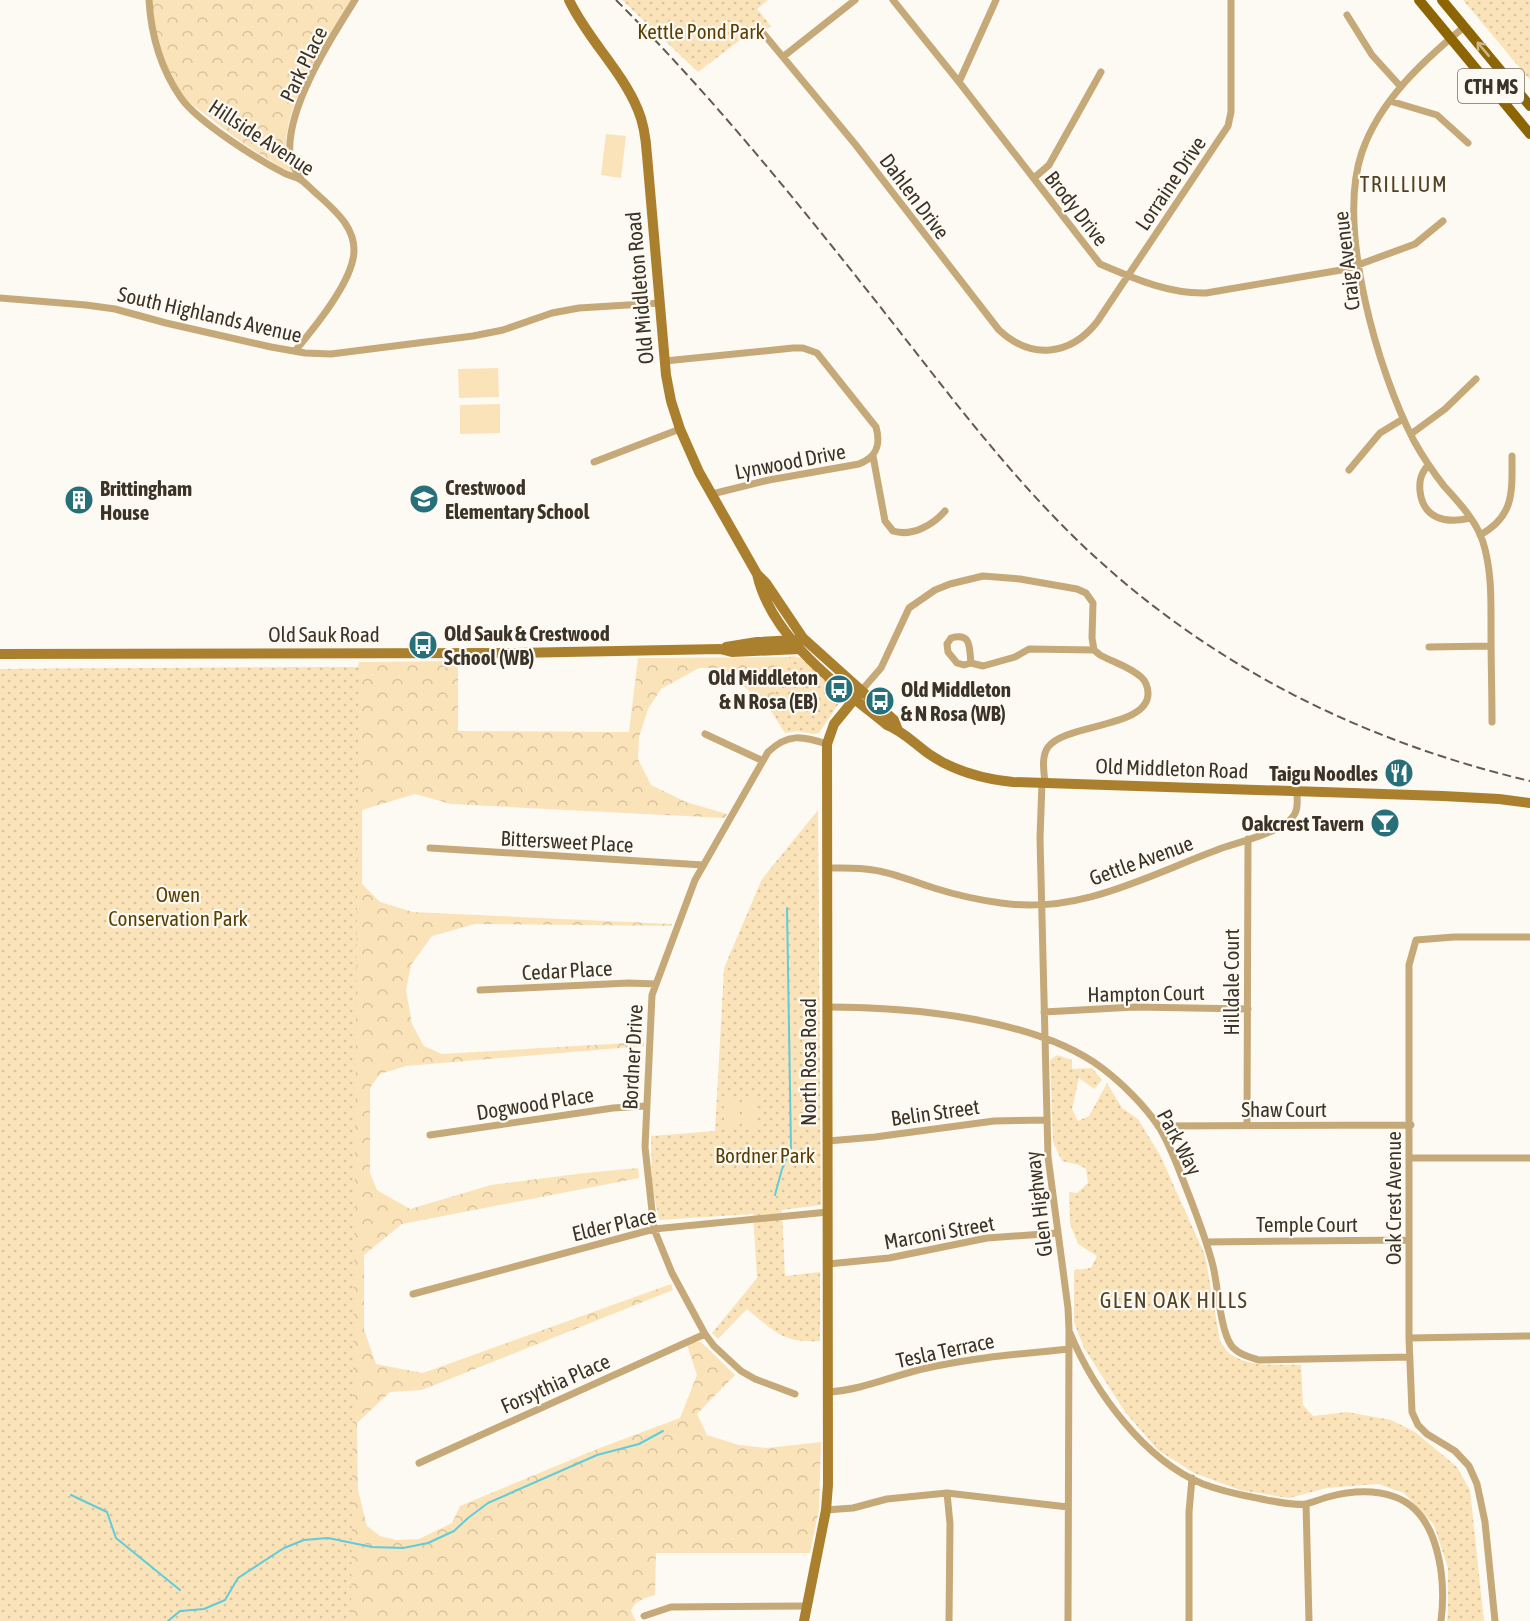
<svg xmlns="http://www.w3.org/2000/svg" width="1530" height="1621" viewBox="0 0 1530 1621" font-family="'Asap Condensed',sans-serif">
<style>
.forest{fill:url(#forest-crowns)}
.park{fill:url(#park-dots)}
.pitch{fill:#fbe3b9}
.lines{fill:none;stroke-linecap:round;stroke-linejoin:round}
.stream{stroke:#60ccda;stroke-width:2}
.street{stroke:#c5a978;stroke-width:7}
.secondary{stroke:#aa802f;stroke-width:10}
.primary{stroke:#8e6505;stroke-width:10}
.rail{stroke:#625b50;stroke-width:2;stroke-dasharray:9 4.5;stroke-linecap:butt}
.oneway{stroke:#cbb788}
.labels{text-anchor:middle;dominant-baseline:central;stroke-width:4.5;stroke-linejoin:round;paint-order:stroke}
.shield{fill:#fdfaf3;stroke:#756f64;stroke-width:1.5}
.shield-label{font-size:20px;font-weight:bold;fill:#3b3327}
.park-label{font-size:21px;fill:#5a3f03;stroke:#fdfaf3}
.street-label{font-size:21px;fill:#3b3327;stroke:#fdfaf3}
.poi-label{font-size:21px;font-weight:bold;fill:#3b3327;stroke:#fdfaf3;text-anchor:start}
.neighbourhood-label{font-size:22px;letter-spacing:1.5px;fill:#514226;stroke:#fdfaf3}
</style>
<defs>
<pattern id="forest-crowns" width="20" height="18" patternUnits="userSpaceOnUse" patternTransform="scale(1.5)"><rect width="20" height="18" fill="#fbe3b9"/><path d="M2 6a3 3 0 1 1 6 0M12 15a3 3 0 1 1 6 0" fill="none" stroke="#d8c39f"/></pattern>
<pattern id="park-dots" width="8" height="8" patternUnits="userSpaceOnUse" patternTransform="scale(1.5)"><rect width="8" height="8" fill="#fbe3b9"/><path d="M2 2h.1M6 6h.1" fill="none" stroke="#d8c39f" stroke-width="1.8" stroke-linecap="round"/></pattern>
</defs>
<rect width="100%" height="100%" fill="#fdfaf3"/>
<path class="forest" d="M 151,0 L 351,0 C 327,40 283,104 286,151 C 286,159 290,166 293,173 C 261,157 233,137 205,114 C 198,109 189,103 183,96 C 163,70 154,32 151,0 Z
M 789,657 L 769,708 L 722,668 L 699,668 L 661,689 L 648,709 L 639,737 L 638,759 L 651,785 L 686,802 L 727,814 L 725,818 L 451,804 L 415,794 L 362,810 L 362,884 L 380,902 L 413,912 L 672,924 L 671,926 L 475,924 L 432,936 L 411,965 L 406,990 L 412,1024 L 424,1046 L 442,1054 L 644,1042 L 644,1046 L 406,1066 L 380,1074 L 370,1088 L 370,1173 L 377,1190 L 410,1209 L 491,1185 L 585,1173 L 638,1168 L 639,1178 L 402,1224 L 364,1255 L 364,1329 L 376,1364 L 423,1373 L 671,1284 L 673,1290 L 422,1390 L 390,1392 L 357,1423 L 358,1490 L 367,1526 L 380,1536 L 396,1540 L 419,1539 L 452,1523 L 460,1506 L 597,1449 L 680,1418 L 697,1375 L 687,1345 L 692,1342 L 701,1342 L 735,1375 L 697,1414 L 707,1435 L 739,1445 L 767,1448 L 821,1442 L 819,1510 L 810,1553 L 656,1553 L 655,1595 C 645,1598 634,1601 631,1611 L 636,1621 L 36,1621 L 0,1431 L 0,669 L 358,667 L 359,662 L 458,661 L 458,731 L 629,732 L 638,658 Z"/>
<path class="park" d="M 622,0 L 768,0 L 757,9 L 771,26 L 754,40 L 748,34 L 698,72 Z
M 1463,0 L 1530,0 L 1530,80 Z
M 793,656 L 801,658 L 840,694 L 840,702 L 819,733 L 814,734 L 797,731 L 785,733 L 769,708 L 789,657 Z
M 359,667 L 351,1621 L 0,1621 L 0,669 Z
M 818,810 L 821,1205 L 782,1210 L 785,1276 L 820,1272 L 820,1341 C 782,1343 775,1332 747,1309 L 718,1339 L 712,1333 L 757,1278 L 753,1214 L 659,1220 L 652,1185 L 651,1136 L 715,1131 L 724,968 L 762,879 Z
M 1057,1055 L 1072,1060 L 1072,1069 L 1092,1068 L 1102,1080 L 1094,1089 L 1079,1078 L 1072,1109 L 1078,1121 L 1089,1116 L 1107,1083 L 1122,1108 L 1138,1119 L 1160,1155 L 1205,1255 L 1220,1341 C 1223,1344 1225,1350 1229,1353 C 1247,1368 1279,1364 1301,1365 L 1303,1405 L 1313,1416 L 1347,1412 L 1391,1420 L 1415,1432 L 1457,1467 L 1470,1490 L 1484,1621 L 1447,1621 L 1448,1613 L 1448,1568 L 1434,1525 L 1404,1493 L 1378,1484 L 1327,1488 L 1289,1498 L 1240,1490 L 1194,1473 L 1158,1450 L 1125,1412 L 1084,1348 L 1074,1322 L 1074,1270 L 1091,1268 L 1097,1256 L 1078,1244 L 1070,1223 L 1069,1192 L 1077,1193 L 1088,1183 L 1086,1169 L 1079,1165 L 1062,1161 L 1053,1142 L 1050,1060 Z"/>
<path class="pitch" d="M 606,134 L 626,136 L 621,178 L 601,175 Z
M 498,368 L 499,397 L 459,398 L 458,369 Z
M 500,404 L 500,433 L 460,434 L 460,405 Z
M 724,1097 L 738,1097 L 738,1127 L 724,1127 Z
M 742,1097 L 756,1097 L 757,1127 L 742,1127 Z"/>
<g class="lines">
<path class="stream" d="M 775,1195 L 782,1169 L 791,1148 L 787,908
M 71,1495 L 107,1512 L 116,1538 L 180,1590
M 168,1621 L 180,1611 L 204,1609 L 225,1600 L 238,1578 L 284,1548 L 304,1540 L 328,1538 L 372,1547 L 403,1548 L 428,1543 L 454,1531 L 468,1518 L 488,1503 L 597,1455 L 639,1444 L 663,1431"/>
<path class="street" d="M 149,0 C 151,35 161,69 181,98 C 198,122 257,159 284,173 C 289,176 296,176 301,180 C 307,184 312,190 318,195 C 337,212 359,231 353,259 C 347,288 314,328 295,351
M 893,0 L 959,82 L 1100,264 C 1133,278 1168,294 1206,293 L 1347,269 L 1415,244 L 1443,221
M 1347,15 L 1372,55 L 1401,87
M 1464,27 C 1423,61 1380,100 1362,152 C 1336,228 1378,372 1414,441 C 1423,457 1433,472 1444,486 C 1459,503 1476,520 1483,542 C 1492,571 1491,601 1491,631 C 1491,662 1492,692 1492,722
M 763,33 L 855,144 L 999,330 C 1031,360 1070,356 1097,322 L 1228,126 L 1231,112 L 1231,0
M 784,56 L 855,0
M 959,82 L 996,0
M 1390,101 L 1437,115 L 1468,143
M 1034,178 L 1049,165 L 1101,72
M 301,179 C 296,171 291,163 290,154 C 286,108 331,38 355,0
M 0,298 L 86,305 L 115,309 L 166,323 L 271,347 L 305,353 L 331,354 L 473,336 L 503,330 L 552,313 L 579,308 L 660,303
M 665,361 L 793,348 L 803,348 L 817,353 L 876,427 C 881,445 877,457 859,464 L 769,480 L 712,494
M 1411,434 L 1445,409 L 1476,379
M 873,456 L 885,521 L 893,531 C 912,537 933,525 945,511
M 594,462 L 680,429
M 1428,465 C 1421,474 1419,480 1420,491 C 1423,519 1446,524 1470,518
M 1349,470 L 1380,433 L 1403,419
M 1480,535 C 1515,516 1512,491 1512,456
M 1429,647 L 1491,646
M 971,663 C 969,648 972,632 951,638 L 947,644 L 948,652 L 957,663 L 964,665 L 971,663 L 983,666 L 1015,657 L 1029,649 L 1094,650
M 861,691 L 881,668 L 909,608 L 935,590 L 950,584 L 983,576 L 1020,579 L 1077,589 L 1086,593 L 1093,603 L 1092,638 L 1094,650
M 705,734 L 763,761
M 1042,783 L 1040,838 L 1048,1157 L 1068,1308 L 1069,1330 L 1068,1621
M 1045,783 C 1044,771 1041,757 1048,747 C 1066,723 1149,728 1148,693 C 1148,687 1145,680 1141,677 C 1130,667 1113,662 1100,655 L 1094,650
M 430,848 L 703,865
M 828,868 C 843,868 858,867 873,870 C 895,873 914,882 934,888 C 956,895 979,900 1001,903 C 1082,915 1152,873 1225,847 C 1243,841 1290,830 1296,811 C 1298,805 1297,798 1297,792
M 480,990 L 629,983 L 656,984
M 827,1007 C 910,1007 1035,1018 1102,1068 C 1122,1083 1145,1106 1159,1127 C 1170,1145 1177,1165 1185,1185 C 1195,1211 1206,1238 1213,1266 C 1218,1286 1220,1329 1231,1345 C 1237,1354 1250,1357 1259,1360 L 1410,1357
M 1044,1012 L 1135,1007 L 1248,1009
M 1247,1125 L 1248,839
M 1158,1126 L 1411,1125
M 430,1135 L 613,1108 L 645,1106
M 828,1141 L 875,1137 L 994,1121 L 1046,1120
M 1410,1158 L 1530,1158
M 1206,1242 L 1409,1240
M 828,1264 L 889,1258 L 987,1238 L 1057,1233
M 413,1294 L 654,1229 L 828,1212
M 1070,1333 C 1094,1391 1144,1460 1203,1484 C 1219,1490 1236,1494 1252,1497 C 1268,1500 1289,1506 1306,1504 C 1313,1502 1321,1499 1328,1497 C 1350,1491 1373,1489 1395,1497 C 1440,1513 1446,1581 1441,1621
M 1409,1338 L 1530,1336
M 828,1392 C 863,1390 894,1375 927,1368 C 976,1357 1020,1354 1069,1349
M 795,1394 L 755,1379 L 741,1371 L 714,1346 L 705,1334 L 672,1273 L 654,1229 L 645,1147 L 652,995 L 695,880 L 768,752 C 788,733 802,736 827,744
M 419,1463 L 705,1334
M 947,1493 L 950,1524 L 949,1621
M 1306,1504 L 1309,1621
M 826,1510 L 853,1508 L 887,1499 L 947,1493 L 1068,1507
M 644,1616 L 671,1607 L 808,1606
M 1189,1621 L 1189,1512 L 1192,1478
M 1495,1621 L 1485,1522 L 1477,1484 L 1469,1466 L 1455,1451 L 1427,1434 L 1418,1425 L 1412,1412 L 1409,1338 L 1409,965 L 1416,940 L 1454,937 L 1530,937"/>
<path class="secondary" d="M 569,0 C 588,40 621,69 638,110 C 644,124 646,140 647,155 L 666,375 L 671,401 L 680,429 L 699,472 L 757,574 L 766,583 L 803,638 L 894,720 L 898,730
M 757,574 C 771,638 839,686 887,725 C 903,731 915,744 929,754 C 955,772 983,779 1013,782 L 1443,796 L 1499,799 L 1530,803
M 726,647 L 757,642 L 797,640
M 0,654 L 515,653 L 720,649 L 732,652 L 800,649
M 804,1621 L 826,1510 L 828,1485 L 827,744 L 834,724 L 861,691"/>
<path class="primary" d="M 1419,0 L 1530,134
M 1442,0 L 1530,106"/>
<path class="rail" d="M 616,0 C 711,95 795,199 878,304 C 942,385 1003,468 1077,540 C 1204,663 1360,741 1530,781"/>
</g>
<defs><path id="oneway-shaft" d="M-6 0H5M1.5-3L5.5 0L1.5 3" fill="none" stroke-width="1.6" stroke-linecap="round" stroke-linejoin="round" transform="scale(1.5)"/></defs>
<use class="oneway" href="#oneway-shaft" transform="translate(1483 49) rotate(-130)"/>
<defs>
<g id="school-disc" transform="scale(1.5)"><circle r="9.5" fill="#277079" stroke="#fdfaf3"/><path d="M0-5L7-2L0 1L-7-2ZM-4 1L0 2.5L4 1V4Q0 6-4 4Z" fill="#fff"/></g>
<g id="building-disc" transform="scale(1.5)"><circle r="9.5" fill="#277079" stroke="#fdfaf3"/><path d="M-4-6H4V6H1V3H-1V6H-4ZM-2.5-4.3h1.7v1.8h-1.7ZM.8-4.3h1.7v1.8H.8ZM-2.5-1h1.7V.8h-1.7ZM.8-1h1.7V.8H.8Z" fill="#fff"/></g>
<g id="bus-disc" transform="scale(1.5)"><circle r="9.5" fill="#277079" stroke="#fdfaf3"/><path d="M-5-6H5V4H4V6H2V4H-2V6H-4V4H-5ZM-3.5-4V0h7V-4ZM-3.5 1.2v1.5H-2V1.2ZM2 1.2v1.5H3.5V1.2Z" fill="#fff"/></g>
<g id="restaurant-disc" transform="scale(1.5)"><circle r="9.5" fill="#277079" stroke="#fdfaf3"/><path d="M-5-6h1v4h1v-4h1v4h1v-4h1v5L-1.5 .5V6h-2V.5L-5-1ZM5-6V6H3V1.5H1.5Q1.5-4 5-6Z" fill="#fff"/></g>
<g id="bar-disc" transform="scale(1.5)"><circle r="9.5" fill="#277079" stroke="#fdfaf3"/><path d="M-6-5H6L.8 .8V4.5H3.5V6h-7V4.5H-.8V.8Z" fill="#fff"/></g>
</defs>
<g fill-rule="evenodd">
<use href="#school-disc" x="424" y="499"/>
<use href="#building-disc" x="79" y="500"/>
<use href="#bus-disc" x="423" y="645"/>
<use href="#bus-disc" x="839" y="689"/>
<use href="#bus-disc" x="880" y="701"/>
<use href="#restaurant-disc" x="1399" y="773"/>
<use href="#bar-disc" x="1385" y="823"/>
</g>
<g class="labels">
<rect class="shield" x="1458" y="69" width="66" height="34" rx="4.5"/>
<g class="shield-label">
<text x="1491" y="86">CTH MS</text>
</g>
<g class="park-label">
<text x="701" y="31">Kettle Pond Park</text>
<text x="178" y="894">Owen<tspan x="178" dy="24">Conservation Park</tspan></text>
<text x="765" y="1155">Bordner Park</text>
</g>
<g class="street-label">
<text transform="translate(303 64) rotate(-64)">Park Place</text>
<text transform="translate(262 137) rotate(33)">Hillside Avenue</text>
<text transform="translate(1170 183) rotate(-56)">Lorraine Drive</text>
<text transform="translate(915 196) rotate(53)">Dahlen Drive</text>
<text transform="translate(1077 208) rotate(52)">Brody Drive</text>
<text transform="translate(1346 261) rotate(-97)">Craig Avenue</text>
<text transform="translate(639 288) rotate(-95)">Old Middleton Road</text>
<text transform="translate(210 314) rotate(13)">South Highlands Avenue</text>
<text transform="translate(790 461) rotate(-11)">Lynwood Drive</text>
<text x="324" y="634">Old Sauk Road</text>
<text transform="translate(1172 768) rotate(2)">Old Middleton Road</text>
<text transform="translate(567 841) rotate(3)">Bittersweet Place</text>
<text transform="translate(1141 860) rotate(-20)">Gettle Avenue</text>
<text transform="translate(567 970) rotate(-3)">Cedar Place</text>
<text transform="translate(1231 982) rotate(-90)">Hilldale Court</text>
<text transform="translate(1146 993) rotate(-1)">Hampton Court</text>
<text transform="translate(632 1057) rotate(-87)">Bordner Drive</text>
<text transform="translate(808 1062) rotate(-90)">North Rosa Road</text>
<text transform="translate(535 1103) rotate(-9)">Dogwood Place</text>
<text x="1284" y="1109">Shaw Court</text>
<text transform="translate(935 1112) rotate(-8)">Belin Street</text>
<text transform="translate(1180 1142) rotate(62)">Park Way</text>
<text transform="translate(1393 1198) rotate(-90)">Oak Crest Avenue</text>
<text transform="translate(1038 1204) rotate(-97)">Glen Highway</text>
<text transform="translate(614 1224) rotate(-13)">Elder Place</text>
<text x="1307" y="1224">Temple Court</text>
<text transform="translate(939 1232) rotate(-10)">Marconi Street</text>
<text transform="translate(945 1350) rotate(-12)">Tesla Terrace</text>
<text transform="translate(555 1383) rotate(-24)">Forsythia Place</text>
</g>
<g class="poi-label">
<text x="445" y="487">Crestwood<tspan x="445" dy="24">Elementary School</tspan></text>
<text x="100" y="488">Brittingham<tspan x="100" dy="24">House</tspan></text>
<text x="444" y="633">Old Sauk &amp; Crestwood<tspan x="444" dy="24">School (WB)</tspan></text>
<text x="818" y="677" text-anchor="end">Old Middleton<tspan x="818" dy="24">&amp; N Rosa (EB)</tspan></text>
<text x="901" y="689">Old Middleton<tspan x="901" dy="24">&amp; N Rosa (WB)</tspan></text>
<text x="1378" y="773" text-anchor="end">Taigu Noodles</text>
<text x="1364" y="823" text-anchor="end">Oakcrest Tavern</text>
</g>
<g class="neighbourhood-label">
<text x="1404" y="184">TRILLIUM</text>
<text x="1174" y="1300">GLEN OAK HILLS</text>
</g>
</g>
</svg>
